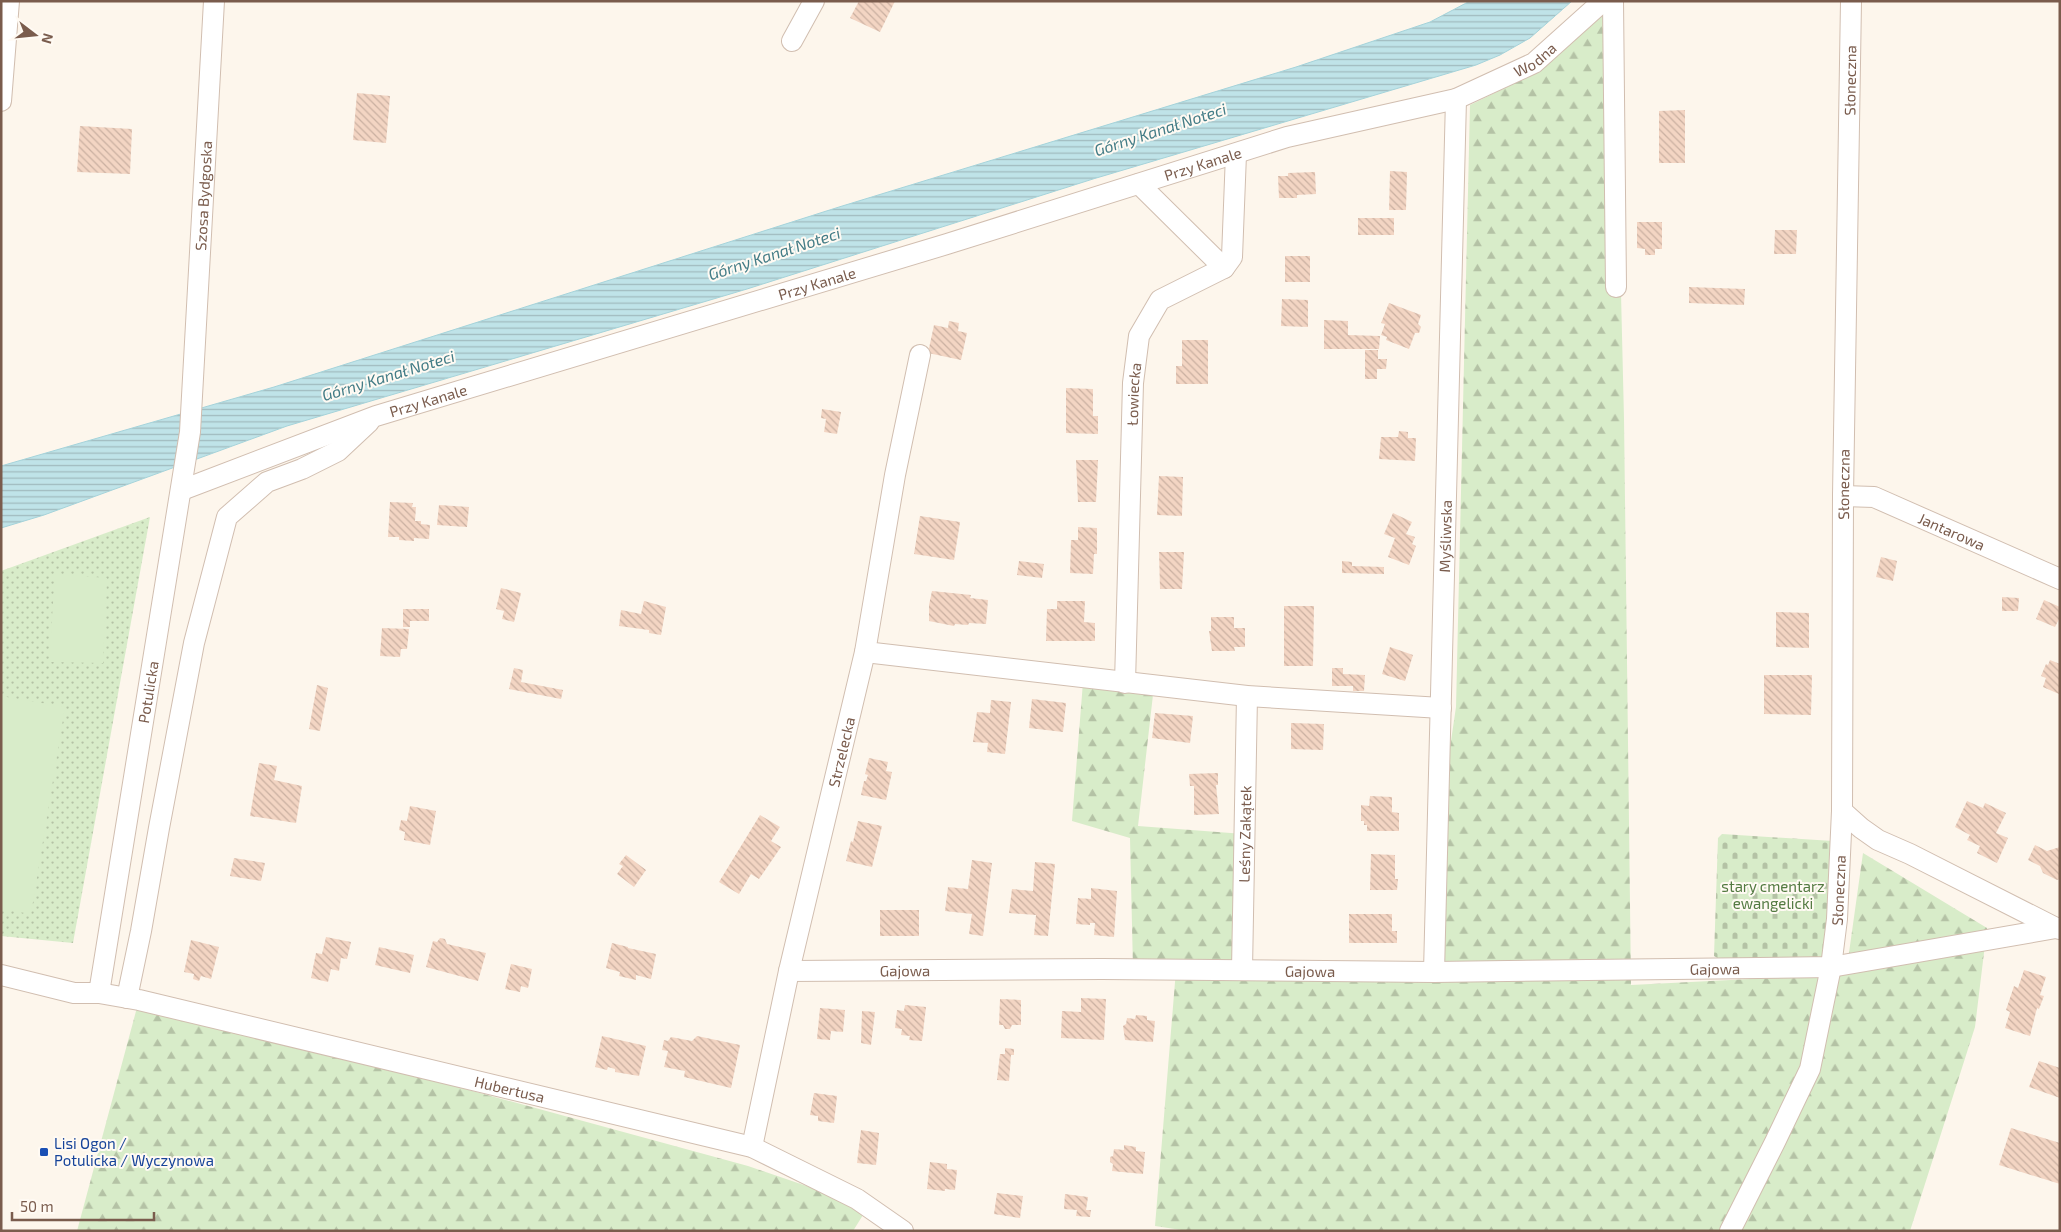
<svg xmlns="http://www.w3.org/2000/svg" width="2061" height="1232" viewBox="0 0 2061 1232" font-family="'Exo 2',sans-serif">
<style>
.forest{fill:url(#forest-firs)}
.cemetery{fill:url(#cemetery-stones)}
.park{fill:url(#park-dots)}
.garden{fill:#d8ecc9}
.water{fill:url(#water-rules);stroke:#a5d3da}
.building{fill:url(#building-back-hatch)}
.lines{fill:none;stroke-linecap:round;stroke-linejoin:round}
.minor-casing{stroke:#d1beb0;stroke-width:22}
.minor{stroke:#fff;stroke-width:20}
.transit-dot{fill:#1a4fb4;stroke:#fffaf3;stroke-width:2}
.labels{text-anchor:middle;dominant-baseline:central;stroke-width:4;stroke-linejoin:round;paint-order:stroke}
.street-label{font-size:15px;fill:#7a5c4d;stroke:#fffaf3}
.park-label{font-size:15px;fill:#537a41;stroke:#fffaf3}
.transit-label{font-size:15px;fill:#164399;stroke:#fffaf3;text-anchor:start}
.water-label{font-size:16px;font-style:italic;fill:#437c86;stroke:#fffaf3}
</style>
<defs>
<pattern id="forest-firs" width="22" height="20" patternUnits="userSpaceOnUse" patternTransform="scale(1.25)"><rect width="22" height="20" fill="#d8ecc9"/><path d="M5 1l3.5 6h-7zM16 11l3.5 6h-7z" fill="#b4c2a5"/></pattern>
<pattern id="cemetery-stones" width="16" height="16" patternUnits="userSpaceOnUse" patternTransform="scale(1.25)"><rect width="16" height="16" fill="#d8ecc9"/><path d="M2 7V4a2 2 0 0 1 4 0v3zM10 15v-3a2 2 0 0 1 4 0v3z" fill="#b4c2a5"/></pattern>
<pattern id="park-dots" width="8" height="8" patternUnits="userSpaceOnUse" patternTransform="scale(1.25)"><rect width="8" height="8" fill="#d8ecc9"/><path d="M2 2h.1M6 6h.1" fill="none" stroke="#b4c2a5" stroke-width="1.8" stroke-linecap="round"/></pattern>
<pattern id="water-rules" width="6" height="5" patternUnits="userSpaceOnUse" patternTransform="scale(1.25)"><rect width="6" height="5" fill="#bfe3e8"/><path d="M0 2.5h6" fill="none" stroke="#a0bbbe"/></pattern>
<pattern id="building-back-hatch" width="6" height="6" patternUnits="userSpaceOnUse" patternTransform="scale(1.25)"><rect width="6" height="6" fill="#f3d5c3"/><path d="M-1 5l2 2M0 0l6 6M5-1l2 2" fill="none" stroke="#cab0a1"/></pattern>
</defs>
<rect width="100%" height="100%" fill="#fdf6ec"/>
<path class="forest" d="M 1605,1 L 1614,1 L 1624,418 L 1631,985 L 1846,974 L 1863,853 L 1987,928 L 1975,1027 L 1910,1231 L 1188,1231 L 1155,1226 L 1176,970 L 1133,969 L 1130,838 L 1072,821 L 1083,682 L 1154,686 L 1138,826 L 1244,834 L 1242,970 L 1439,979 L 1438,829 L 1456,707 L 1470,105 L 1538,72 Z
M 139,1000 L 748,1166 L 868,1207 L 853,1231 L 77,1231 Z"/>
<path class="cemetery" d="M 1722,834 L 1833,841 L 1825,955 L 1818,959 L 1721,960 L 1714,956 L 1718,838 Z"/>
<path class="park" d="M 150,517 L 73,943 L 1,936 L 1,571 Z"/>
<path class="garden" d="M 55,574 L 107,578 L 103,663 L 49,662 Z
M 1,696 L 65,707 L 31,914 L 1,909 Z"/>
<path class="water" d="M 1470,1 L 1572,1 L 1530,38 L 1500,55 L 1476,65 L 1093,179 L 747,289 L 287,426 L 44,515 L 1,528 L 1,466 L 274,387 L 839,207 L 1296,67 L 1430,22 Z"/>
<path class="building" d="M 859,1 L 895,1 L 880,32 L 850,18 Z
M 357,93 L 390,96 L 386,143 L 353,140 Z
M 1685,110 L 1685,163 L 1659,163 L 1659,111 Z
M 80,126 L 132,129 L 130,174 L 77,172 Z
M 1390,171 L 1407,172 L 1406,210 L 1389,210 Z
M 1315,172 L 1316,194 L 1297,195 L 1297,198 L 1279,198 L 1278,176 L 1288,176 L 1288,173 Z
M 1358,218 L 1394,218 L 1394,235 L 1358,235 Z
M 1637,222 L 1662,222 L 1662,249 L 1655,249 L 1655,255 L 1645,255 L 1645,249 L 1637,248 Z
M 1775,230 L 1797,230 L 1796,254 L 1774,254 Z
M 1285,256 L 1310,256 L 1310,282 L 1285,282 Z
M 1689,287 L 1745,289 L 1744,305 L 1689,303 Z
M 1282,299 L 1308,300 L 1308,327 L 1281,326 Z
M 1389,303 L 1421,315 L 1418,324 L 1421,327 L 1419,333 L 1415,333 L 1409,349 L 1386,340 L 1387,337 L 1381,335 L 1385,324 L 1381,323 Z
M 1324,320 L 1348,321 L 1348,335 L 1380,336 L 1379,349 L 1324,349 Z
M 949,321 L 959,323 L 958,331 L 967,333 L 961,360 L 928,353 L 934,325 L 948,328 Z
M 1182,340 L 1208,340 L 1208,384 L 1176,384 L 1176,366 L 1182,366 Z
M 1365,350 L 1378,350 L 1378,359 L 1387,359 L 1386,369 L 1377,369 L 1377,379 L 1365,379 Z
M 1066,388 L 1093,389 L 1093,416 L 1098,416 L 1098,434 L 1066,433 Z
M 822,409 L 841,412 L 837,434 L 824,432 L 826,419 L 821,418 Z
M 1399,431 L 1408,432 L 1408,438 L 1416,438 L 1415,461 L 1379,459 L 1381,437 L 1398,437 Z
M 1076,460 L 1098,460 L 1096,502 L 1078,502 Z
M 1159,476 L 1183,477 L 1182,516 L 1157,515 Z
M 390,502 L 413,503 L 412,507 L 416,507 L 415,521 L 421,521 L 421,524 L 430,525 L 429,539 L 414,538 L 414,541 L 399,540 L 399,537 L 388,537 Z
M 439,505 L 469,507 L 467,527 L 437,525 Z
M 1393,513 L 1412,522 L 1406,534 L 1415,537 L 1412,544 L 1416,546 L 1409,565 L 1388,557 L 1395,538 L 1384,534 Z
M 920,516 L 960,522 L 954,560 L 914,554 Z
M 1078,527 L 1097,528 L 1097,554 L 1094,554 L 1093,574 L 1070,573 L 1071,540 L 1078,540 Z
M 1159,552 L 1184,552 L 1182,589 L 1160,589 Z
M 1881,557 L 1897,561 L 1893,581 L 1876,577 Z
M 1019,561 L 1044,564 L 1042,578 L 1017,575 Z
M 1342,561 L 1352,562 L 1352,566 L 1384,567 L 1384,574 L 1342,573 Z
M 501,588 L 521,593 L 514,622 L 502,619 L 504,611 L 496,609 Z
M 932,591 L 971,595 L 970,598 L 988,600 L 986,624 L 969,623 L 968,625 L 955,624 L 954,626 L 929,621 L 929,605 Z
M 2002,597 L 2019,598 L 2018,611 L 2002,611 Z
M 2044,600 L 2060,607 L 2060,617 L 2055,627 L 2036,619 Z
M 644,601 L 666,607 L 661,635 L 649,633 L 649,630 L 619,626 L 621,610 L 641,614 Z
M 1057,601 L 1085,601 L 1084,622 L 1095,623 L 1095,641 L 1046,641 L 1047,609 L 1057,609 Z
M 1284,606 L 1314,606 L 1313,666 L 1284,666 Z
M 403,609 L 429,609 L 429,621 L 410,621 L 410,627 L 403,627 Z
M 1776,612 L 1809,613 L 1809,648 L 1776,647 Z
M 1211,617 L 1234,617 L 1234,628 L 1245,628 L 1245,647 L 1234,647 L 1235,651 L 1212,651 L 1209,631 L 1211,631 Z
M 382,628 L 409,629 L 407,649 L 401,649 L 400,657 L 380,656 Z
M 1390,647 L 1413,655 L 1405,681 L 1382,674 Z
M 2050,660 L 2060,664 L 2059,694 L 2043,687 L 2046,678 L 2041,676 L 2046,664 L 2048,665 Z
M 514,668 L 523,670 L 521,682 L 563,690 L 561,699 L 509,689 Z
M 1332,668 L 1343,668 L 1343,674 L 1365,675 L 1364,691 L 1353,691 L 1353,686 L 1332,686 Z
M 1764,675 L 1812,675 L 1811,715 L 1764,714 Z
M 317,685 L 328,688 L 320,731 L 309,729 Z
M 1032,699 L 1066,703 L 1063,732 L 1029,728 Z
M 991,700 L 1011,702 L 1005,754 L 987,752 L 988,743 L 973,742 L 977,712 L 990,713 Z
M 1155,713 L 1193,716 L 1190,743 L 1152,738 Z
M 1291,723 L 1324,724 L 1323,750 L 1291,749 Z
M 869,758 L 888,762 L 886,771 L 892,772 L 886,800 L 861,795 L 864,781 L 866,781 L 868,775 L 865,774 Z
M 259,763 L 277,766 L 274,780 L 302,786 L 296,823 L 250,816 Z
M 1218,773 L 1218,785 L 1216,785 L 1219,814 L 1194,815 L 1194,786 L 1190,786 L 1189,774 Z
M 1370,796 L 1392,797 L 1392,812 L 1399,813 L 1399,831 L 1367,831 L 1367,825 L 1364,825 L 1364,821 L 1361,821 L 1361,805 L 1369,806 Z
M 1967,801 L 1983,808 L 1985,803 L 2006,813 L 1996,833 L 2008,838 L 1997,863 L 1977,853 L 1980,846 L 1967,840 L 1970,835 L 1955,827 Z
M 410,806 L 436,811 L 430,845 L 404,840 L 405,832 L 399,830 L 401,820 L 407,821 Z
M 760,815 L 780,827 L 771,841 L 781,847 L 759,879 L 751,874 L 739,894 L 719,882 Z
M 858,821 L 882,826 L 872,867 L 846,861 L 851,841 L 853,842 Z
M 2035,845 L 2047,851 L 2060,847 L 2060,879 L 2057,880 L 2043,873 L 2040,866 L 2028,860 Z
M 1371,854 L 1395,855 L 1395,879 L 1398,879 L 1397,890 L 1370,890 Z
M 626,855 L 646,870 L 634,887 L 617,874 L 623,866 L 619,864 Z
M 234,858 L 265,863 L 261,881 L 230,876 Z
M 972,860 L 992,863 L 983,936 L 969,934 L 972,914 L 945,911 L 948,887 L 968,889 Z
M 1035,862 L 1055,864 L 1048,936 L 1034,935 L 1036,915 L 1009,913 L 1012,889 L 1033,891 Z
M 1091,888 L 1117,891 L 1114,937 L 1094,935 L 1095,923 L 1090,923 L 1090,925 L 1076,924 L 1078,898 L 1091,899 Z
M 880,910 L 919,910 L 919,936 L 880,936 Z
M 1349,914 L 1392,914 L 1392,931 L 1397,931 L 1397,943 L 1349,943 Z
M 326,937 L 351,942 L 347,959 L 341,958 L 339,971 L 331,969 L 328,982 L 311,978 L 316,953 L 322,954 Z
M 440,938 L 445,939 L 447,944 L 486,953 L 478,981 L 426,967 L 433,941 L 437,942 Z
M 191,940 L 219,947 L 211,979 L 201,976 L 199,981 L 193,979 L 194,974 L 184,972 Z
M 612,943 L 628,947 L 628,948 L 656,954 L 651,979 L 636,975 L 636,980 L 619,976 L 620,972 L 606,968 Z
M 379,947 L 414,955 L 410,973 L 375,965 Z
M 511,964 L 532,969 L 528,988 L 521,986 L 520,992 L 505,989 Z
M 2024,970 L 2046,977 L 2040,995 L 2044,996 L 2039,1009 L 2037,1008 L 2030,1036 L 2005,1028 L 2010,1012 L 2006,1010 L 2014,986 L 2018,988 Z
M 1081,998 L 1106,999 L 1104,1040 L 1061,1038 L 1062,1011 L 1081,1012 Z
M 1000,999 L 1021,1000 L 1021,1025 L 1012,1025 L 1010,1029 L 1005,1029 L 1003,1025 L 999,1025 Z
M 905,1005 L 926,1007 L 922,1041 L 909,1040 L 910,1036 L 901,1035 L 902,1029 L 895,1028 L 897,1010 L 904,1011 Z
M 820,1008 L 845,1010 L 843,1032 L 831,1031 L 830,1040 L 817,1039 Z
M 862,1011 L 875,1012 L 871,1045 L 861,1043 Z
M 1136,1015 L 1147,1016 L 1147,1020 L 1155,1021 L 1153,1042 L 1125,1040 L 1123,1026 L 1126,1024 L 1127,1018 L 1135,1019 Z
M 602,1036 L 646,1046 L 639,1076 L 615,1072 L 615,1069 L 608,1067 L 607,1070 L 595,1067 Z
M 697,1036 L 740,1045 L 731,1088 L 684,1077 L 685,1071 L 664,1067 L 668,1051 L 662,1050 L 664,1040 L 668,1041 L 671,1037 L 692,1041 Z
M 1005,1048 L 1014,1049 L 1014,1055 L 1011,1055 L 1009,1081 L 997,1080 L 1000,1054 L 1005,1054 Z
M 2039,1061 L 2060,1068 L 2060,1098 L 2029,1087 Z
M 814,1093 L 837,1096 L 834,1123 L 818,1121 L 818,1116 L 810,1115 Z
M 2011,1128 L 2060,1143 L 2060,1184 L 1999,1165 Z
M 861,1130 L 879,1133 L 876,1165 L 857,1163 Z
M 1124,1145 L 1136,1147 L 1136,1151 L 1145,1152 L 1143,1174 L 1112,1171 L 1113,1164 L 1110,1162 L 1110,1157 L 1113,1156 L 1114,1149 L 1124,1150 Z
M 930,1162 L 947,1164 L 947,1169 L 957,1170 L 955,1190 L 945,1189 L 945,1191 L 927,1189 Z
M 997,1193 L 1023,1196 L 1020,1218 L 994,1214 Z
M 1065,1194 L 1088,1197 L 1086,1210 L 1091,1210 L 1090,1217 L 1076,1216 L 1077,1210 L 1064,1209 Z"/>
<g class="lines">
<g class="minor-casing">
<g id="minor">
<path d="M 1613,1 L 1616,287"/>
<path d="M 792,41 L 814,1"/>
<path d="M 1,101 L 9,1"/>
<path d="M 1139,184 L 1224,268"/>
<path id="s1" d="M 182,490 L 376,416 L 947,244 L 1287,137 L 1456,99 L 1534,63 L 1603,1"/>
<path id="s2" d="M 1843,496 L 1874,497 L 2060,579"/>
<path d="M 865,652 L 1247,696 L 1441,708"/>
<path id="s3" d="M 1125,683 L 1133,383 L 1139,336 L 1160,300 L 1224,268 L 1232,257 L 1236,154"/>
<path d="M 1842,811 L 1861,828 L 1878,840 L 1910,854 L 2056,928"/>
<path id="s4" d="M 1242,970 L 1247,696"/>
<path id="s5" d="M 789,971 L 1102,969 L 1434,972 L 1831,967 L 2056,928 L 2060,929"/>
<path id="s6" d="M 1434,972 L 1456,99"/>
<path id="s7" d="M 1,975 L 74,993 L 99,993 L 139,1000 L 752,1147 L 857,1199 L 903,1231"/>
<path id="s8" d="M 99,993 L 190,432 L 214,1"/>
<path d="M 127,998 L 141,931 L 159,828 L 194,643 L 227,517 L 267,482 L 302,469 L 338,451 L 369,422"/>
<path id="s9" d="M 752,1147 L 789,971 L 865,652 L 895,475 L 920,355"/>
<path id="s10" d="M 1730,1231 L 1775,1142 L 1810,1069 L 1831,967 L 1837,919 L 1842,811 L 1843,496 L 1851,1"/>
</g>
</g>
<use href="#minor" class="minor"/>
</g>
<rect class="transit-dot" x="39" y="1147" width="10" height="10" rx="2.5"/>
<g class="labels">
<g class="street-label">
<text stroke="none"><textPath href="#s1" startOffset="1422">Wodna</textPath></text>
<text stroke="none"><textPath href="#s10" startOffset="1172">Słoneczna</textPath></text>
<text stroke="none"><textPath href="#s1" startOffset="1072">Przy Kanale</textPath></text>
<text stroke="none"><textPath href="#s8" startOffset="805">Szosa Bydgoska</textPath></text>
<text stroke="none"><textPath href="#s1" startOffset="668">Przy Kanale</textPath></text>
<text stroke="none"><textPath href="#s3" startOffset="289">Łowiecka</textPath></text>
<text stroke="none"><textPath href="#s1" startOffset="262">Przy Kanale</textPath></text>
<text stroke="none"><textPath href="#s10" startOffset="768">Słoneczna</textPath></text>
<text stroke="none"><textPath href="#s2" startOffset="116">Jantarowa</textPath></text>
<text stroke="none"><textPath href="#s6" startOffset="436">Myśliwska</textPath></text>
<text stroke="none"><textPath href="#s8" startOffset="305">Potulicka</textPath></text>
<text stroke="none"><textPath href="#s9" startOffset="405">Strzelecka</textPath></text>
<text stroke="none"><textPath href="#s4" startOffset="136">Leśny Zakątek</textPath></text>
<text stroke="none"><textPath href="#s10" startOffset="362">Słoneczna</textPath></text>
<text stroke="none"><textPath href="#s5" startOffset="926">Gajowa</textPath></text>
<text stroke="none"><textPath href="#s5" startOffset="116">Gajowa</textPath></text>
<text stroke="none"><textPath href="#s5" startOffset="521">Gajowa</textPath></text>
<text stroke="none"><textPath href="#s7" startOffset="522">Hubertusa</textPath></text>
</g>
<g class="park-label">
<text x="1773" y="886">stary cmentarz<tspan x="1773" dy="17">ewangelicki</tspan></text>
</g>
<g class="transit-label">
<text x="54" y="1143">Lisi Ogon /<tspan x="54" dy="17">Potulicka / Wyczynowa</tspan></text>
</g>
<g class="water-label">
<text transform="translate(1160 129) rotate(-18)">Górny Kanał Noteci</text>
<text transform="translate(774 253) rotate(-18)">Górny Kanał Noteci</text>
<text transform="translate(388 375) rotate(-17)">Górny Kanał Noteci</text>
</g>
</g>
<rect width="2061" height="1232" fill="none" stroke="#7a5c4d" stroke-width="5"/>
<g transform="translate(35 35) rotate(106)" stroke="#fffaf3" stroke-width="4" paint-order="stroke">
<path d="M0-4L9 19L0 12L-9 19Z" fill="#7a5c4d"/>
<text y="-8" font-size="14" font-weight="bold" text-anchor="middle" fill="#7a5c4d">N</text>
</g>
<path d="M12 1212v8h142v-8" fill="none" stroke="#7a5c4d" stroke-width="2.5"/>
<text x="20" y="1212" font-size="15" fill="#7a5c4d" stroke="#fffaf3" stroke-width="4" paint-order="stroke">50 m</text>
</svg>
